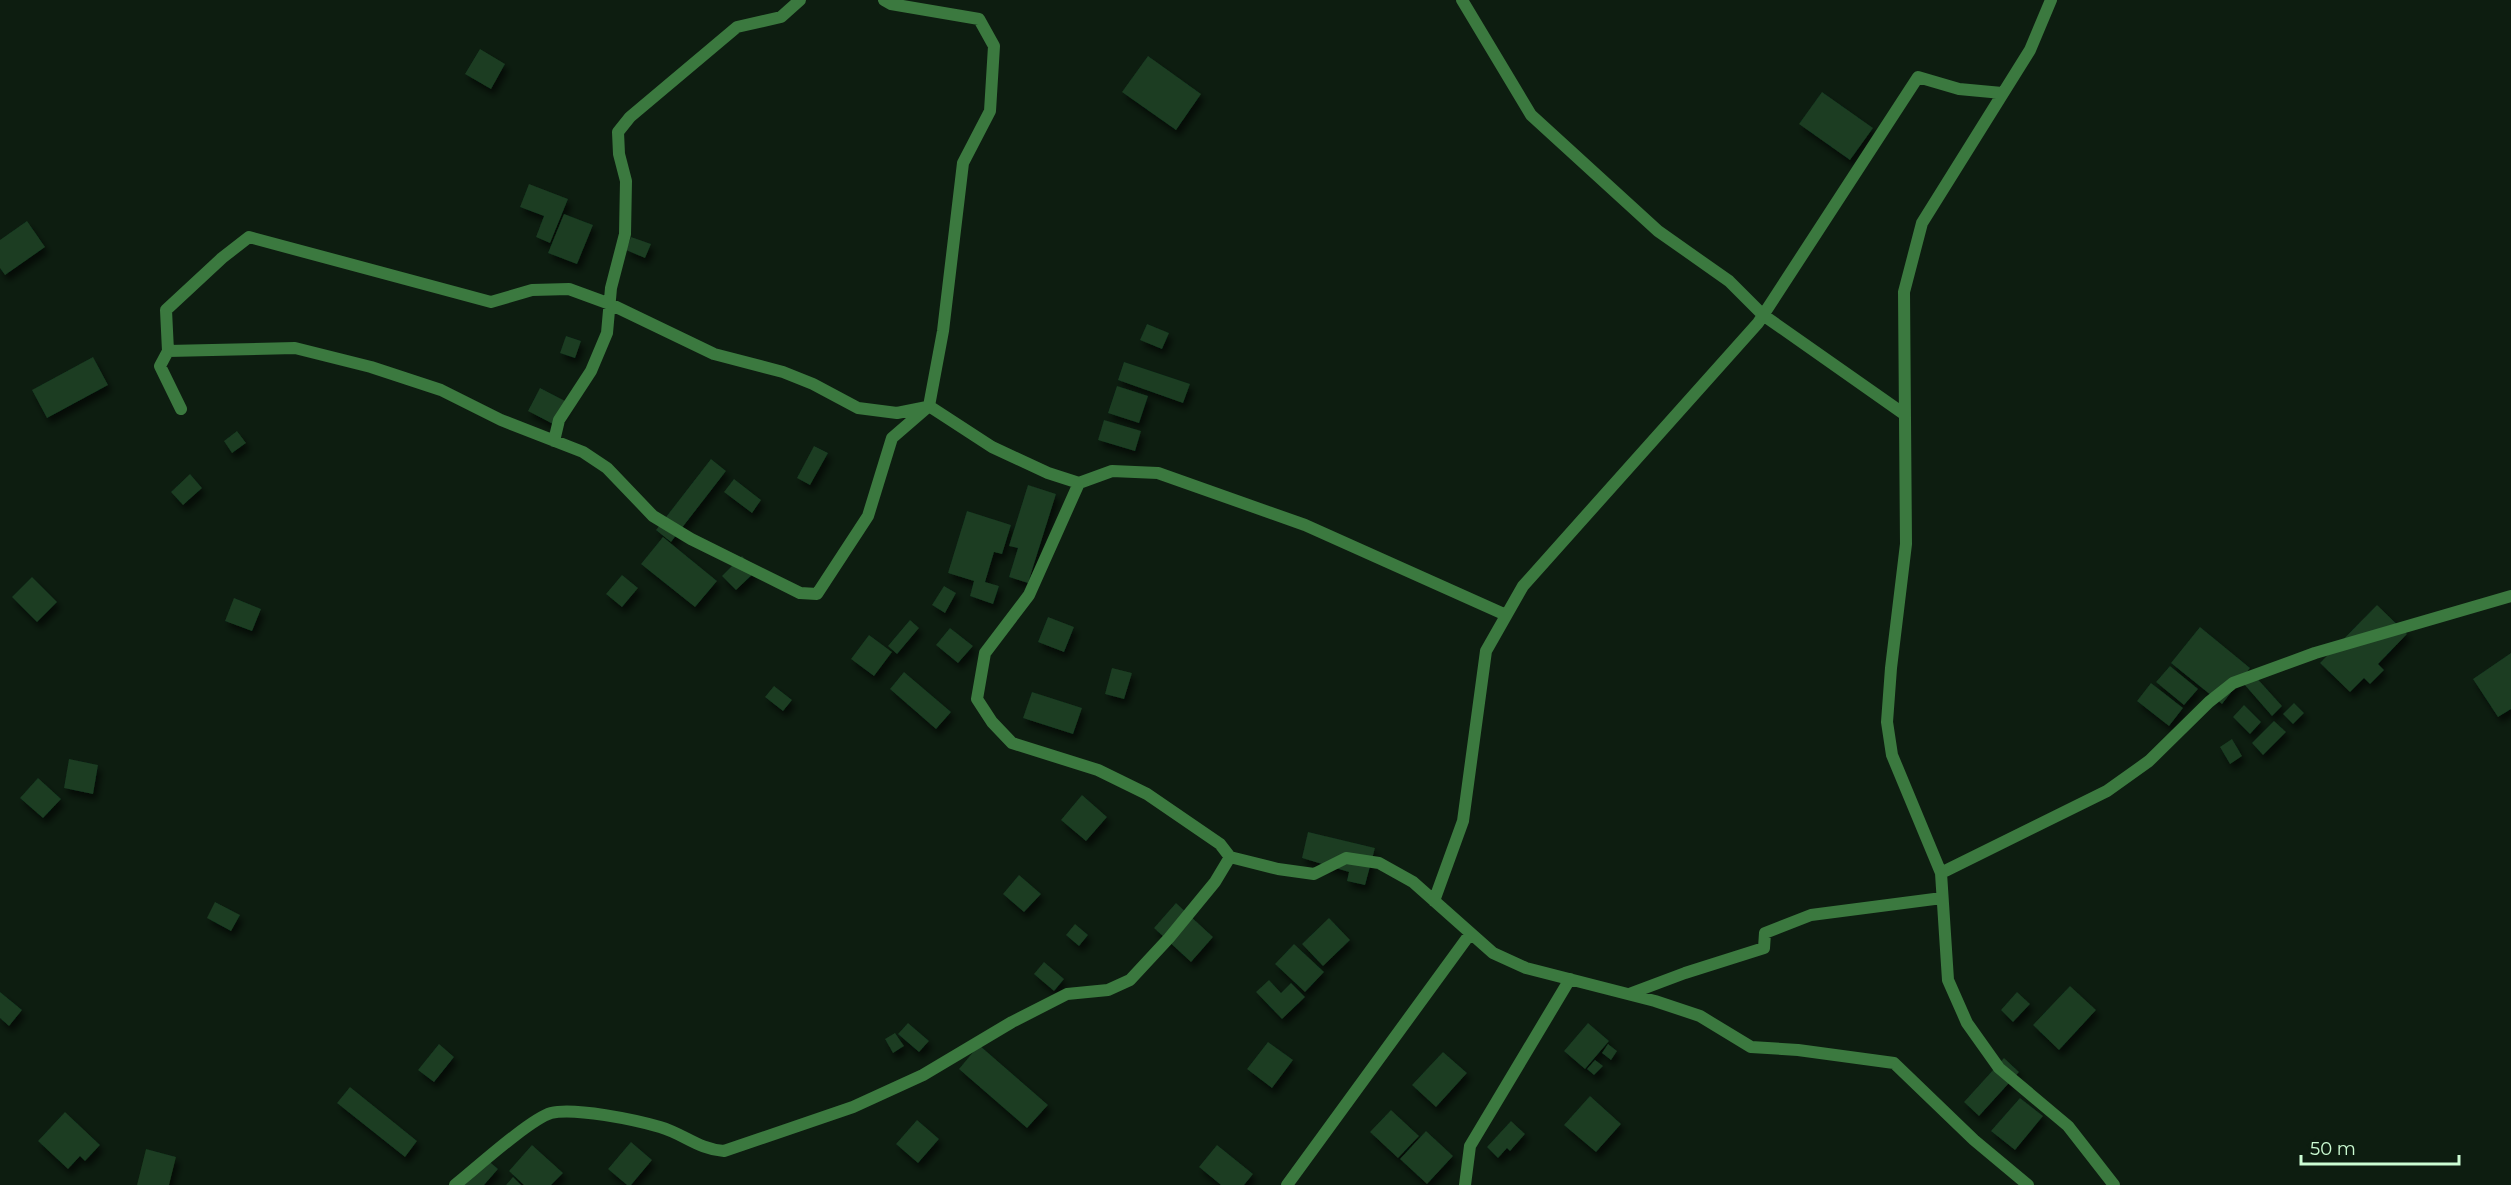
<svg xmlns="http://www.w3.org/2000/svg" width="2511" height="1185" viewBox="0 0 2511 1185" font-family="Montserrat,sans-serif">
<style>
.building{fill:#1a3c22;filter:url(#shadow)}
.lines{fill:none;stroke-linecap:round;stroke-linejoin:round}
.minor{stroke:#3b793f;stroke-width:12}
</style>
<defs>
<filter id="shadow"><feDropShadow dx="3.5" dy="6" stdDeviation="3" flood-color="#0009"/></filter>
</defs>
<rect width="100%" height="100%" fill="#0d1d10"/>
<path class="building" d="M 480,49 L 505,64 L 491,89 L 465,74 Z
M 1148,56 L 1201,94 L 1176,130 L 1122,92 Z
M 1822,92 L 1873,128 L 1850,160 L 1799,124 Z
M 529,184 L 568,199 L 550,243 L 536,237 L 544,216 L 520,207 Z
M 564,214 L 593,225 L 577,264 L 548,253 Z
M 27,221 L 45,247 L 5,275 L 0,268 L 0,240 Z
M 631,237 L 651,244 L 645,258 L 626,250 Z
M 1147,324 L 1169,333 L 1162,349 L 1140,340 Z
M 566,336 L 581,341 L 575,358 L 560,353 Z
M 93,357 L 108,385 L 47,418 L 32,390 Z
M 1124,362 L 1190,384 L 1183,403 L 1118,380 Z
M 1117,386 L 1148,396 L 1139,423 L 1108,413 Z
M 540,388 L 567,402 L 555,425 L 528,411 Z
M 1104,420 L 1141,431 L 1135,451 L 1098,440 Z
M 237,431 L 246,443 L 232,453 L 224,441 Z
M 814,446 L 828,453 L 810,485 L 797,478 Z
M 711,459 L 726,471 L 671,542 L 656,530 Z
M 190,474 L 202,488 L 183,505 L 171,492 Z
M 734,479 L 761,500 L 752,513 L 724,492 Z
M 1028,485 L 1056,494 L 1028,583 L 1009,577 L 1018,548 L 1009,546 Z
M 967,511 L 1011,525 L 1002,554 L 994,552 L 985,582 L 999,586 L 993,604 L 970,596 L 974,581 L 948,573 Z
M 663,537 L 717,581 L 695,607 L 641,564 Z
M 742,556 L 756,571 L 736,590 L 722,576 Z
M 622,575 L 638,588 L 622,607 L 606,594 Z
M 32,577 L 57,602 L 37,622 L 12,597 Z
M 944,586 L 956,593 L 945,613 L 932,605 Z
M 234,598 L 261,609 L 252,631 L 225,621 Z
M 2377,605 L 2407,634 L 2378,664 L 2384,670 L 2370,684 L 2364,678 L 2350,692 L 2320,663 Z
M 1048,617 L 1074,627 L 1064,652 L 1038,642 Z
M 910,620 L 919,628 L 897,654 L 888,646 Z
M 2200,627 L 2250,668 L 2222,704 L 2171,663 Z
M 950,628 L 973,646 L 958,663 L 936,645 Z
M 869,635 L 892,652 L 874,676 L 851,659 Z
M 2511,653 L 2511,709 L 2498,717 L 2473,679 Z
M 2170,666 L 2198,689 L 2184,705 L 2156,682 Z
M 1112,668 L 1132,673 L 1124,699 L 1105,694 Z
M 904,672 L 951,712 L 936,729 L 890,689 Z
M 2254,675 L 2282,706 L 2272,716 L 2244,684 Z
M 2151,683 L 2183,708 L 2169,726 L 2137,701 Z
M 774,686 L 792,700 L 783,711 L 765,697 Z
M 1032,692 L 1082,708 L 1073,734 L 1023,718 Z
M 2294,703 L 2304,713 L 2293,724 L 2283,714 Z
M 2244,705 L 2261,722 L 2250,734 L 2233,717 Z
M 2274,721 L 2286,732 L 2263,755 L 2252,743 Z
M 2232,739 L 2242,756 L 2230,764 L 2220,747 Z
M 69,759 L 98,765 L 93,794 L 64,788 Z
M 38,778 L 61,799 L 43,818 L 20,798 Z
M 1082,795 L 1107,817 L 1086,841 L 1061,820 Z
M 1308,832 L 1375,848 L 1365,885 L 1347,881 L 1349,872 L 1302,858 Z
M 1019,875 L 1041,894 L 1024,912 L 1003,894 Z
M 215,902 L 240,915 L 231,931 L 207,918 Z
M 1176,903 L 1213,937 L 1191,962 L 1154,928 Z
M 1329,918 L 1350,940 L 1323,966 L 1302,944 Z
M 1075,924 L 1088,935 L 1079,946 L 1066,935 Z
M 1294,944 L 1324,972 L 1305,992 L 1275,964 Z
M 1044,962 L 1064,979 L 1054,991 L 1034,974 Z
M 1269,980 L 1281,993 L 1291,983 L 1305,997 L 1282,1019 L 1256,992 Z
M 2070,986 L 2096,1010 L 2059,1050 L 2033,1025 Z
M 0,992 L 22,1010 L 9,1026 L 0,1018 Z
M 2017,992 L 2030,1004 L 2013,1022 L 2001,1010 Z
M 908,1023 L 929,1041 L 919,1052 L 898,1034 Z
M 1588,1023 L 1609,1041 L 1585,1069 L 1564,1051 Z
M 895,1033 L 904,1046 L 893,1053 L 885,1039 Z
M 1268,1042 L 1293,1060 L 1272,1088 L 1247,1069 Z
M 439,1044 L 454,1057 L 434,1082 L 418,1070 Z
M 1608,1044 L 1617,1051 L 1611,1060 L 1602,1053 Z
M 979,1045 L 1048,1105 L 1027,1128 L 959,1069 Z
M 1443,1052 L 1467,1073 L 1436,1107 L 1412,1085 Z
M 2004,1058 L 2019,1072 L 1979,1116 L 1964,1102 Z
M 1595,1060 L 1603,1066 L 1594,1075 L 1587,1069 Z
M 350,1087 L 417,1141 L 405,1157 L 337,1103 Z
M 1590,1096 L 1621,1124 L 1596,1152 L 1564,1125 Z
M 2020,1098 L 2043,1116 L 2015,1150 L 1991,1131 Z
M 1391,1110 L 1419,1136 L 1398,1158 L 1370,1132 Z
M 65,1112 L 100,1145 L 85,1161 L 80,1156 L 68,1169 L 38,1141 Z
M 917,1120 L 939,1139 L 918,1163 L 896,1144 Z
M 1511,1121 L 1525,1134 L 1510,1151 L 1507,1148 L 1498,1158 L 1487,1147 Z
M 1426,1131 L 1453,1156 L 1427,1184 L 1400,1159 Z
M 631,1142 L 652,1160 L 631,1185 L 627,1185 L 608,1169 Z
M 532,1145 L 563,1173 L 551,1185 L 524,1185 L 509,1171 Z
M 1217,1145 L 1253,1174 L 1244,1185 L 1221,1185 L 1199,1167 Z
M 146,1149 L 176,1157 L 169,1185 L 137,1185 Z
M 485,1158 L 498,1169 L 484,1185 L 461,1185 Z
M 513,1177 L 521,1185 L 506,1185 Z"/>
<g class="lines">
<path class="minor" d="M 884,0 L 891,4 L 979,19 L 994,46 L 990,111 L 963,163 L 943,331 L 929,406 L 992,447 L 1048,473 L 1079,483 L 1112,471 L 1158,473 L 1305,525 L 1506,615
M 1462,0 L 1531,115 L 1658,231 L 1729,281 L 1763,315 L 1904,414
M 2051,0 L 2030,50 L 1922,223 L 1904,292 L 1906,544 L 1891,668 L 1887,722 L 1892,755 L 1941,873 L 1948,980 L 1967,1023 L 1999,1068 L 2068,1126 L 2114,1185
M 168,351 L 295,348 L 371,367 L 441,390 L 501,420 L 583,452 L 607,468 L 653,516 L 691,539 L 800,593 L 817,594 L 868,516 L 892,438 L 929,406
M 181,409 L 160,366 L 168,351 L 166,310 L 222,258 L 249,237 L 491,302 L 532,290 L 569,289 L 610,304 L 714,354 L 783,372 L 813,384 L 858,408 L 897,413 L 927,407
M 554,441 L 559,420 L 591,371 L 607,333 L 611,288 L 625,234 L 626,181 L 619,154 L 618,132 L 630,117 L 737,27 L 781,17 L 800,0
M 1079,483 L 1029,595 L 985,653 L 977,699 L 992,722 L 1012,743 L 1098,770 L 1147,794 L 1220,844 L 1230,857 L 1278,869 L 1314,874 L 1346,858 L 1379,863 L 1413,882 L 1493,953 L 1526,968 L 1655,1001 L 1700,1016 L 1751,1047 L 1798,1050 L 1894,1063 L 1974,1140 L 2028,1185
M 1941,873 L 2107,791 L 2149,761 L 2209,702 L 2233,683 L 2315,653 L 2511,596
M 1434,901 L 1463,821 L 1486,651 L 1523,586 L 1758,323 L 1918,77 L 1959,89 L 2002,93
M 1629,994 L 1685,973 L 1764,948 L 1765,933 L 1811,915 L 1942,898
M 455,1185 C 474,1170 530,1119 551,1113 C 574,1107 636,1120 660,1127 C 684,1134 698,1149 724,1151 L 853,1107 L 923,1075 L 1012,1022 L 1067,994 L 1108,990 L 1130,980 L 1169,938 L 1215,882 L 1230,857
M 1287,1185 L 1470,934
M 1465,1185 L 1470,1146 L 1570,979"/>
</g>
<path d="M2301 1155v9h158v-9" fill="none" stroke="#ccfcd3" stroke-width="3"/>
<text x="2310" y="1155" font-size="18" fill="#ccfcd3" stroke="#0d1d10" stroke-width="4.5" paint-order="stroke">50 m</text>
</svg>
